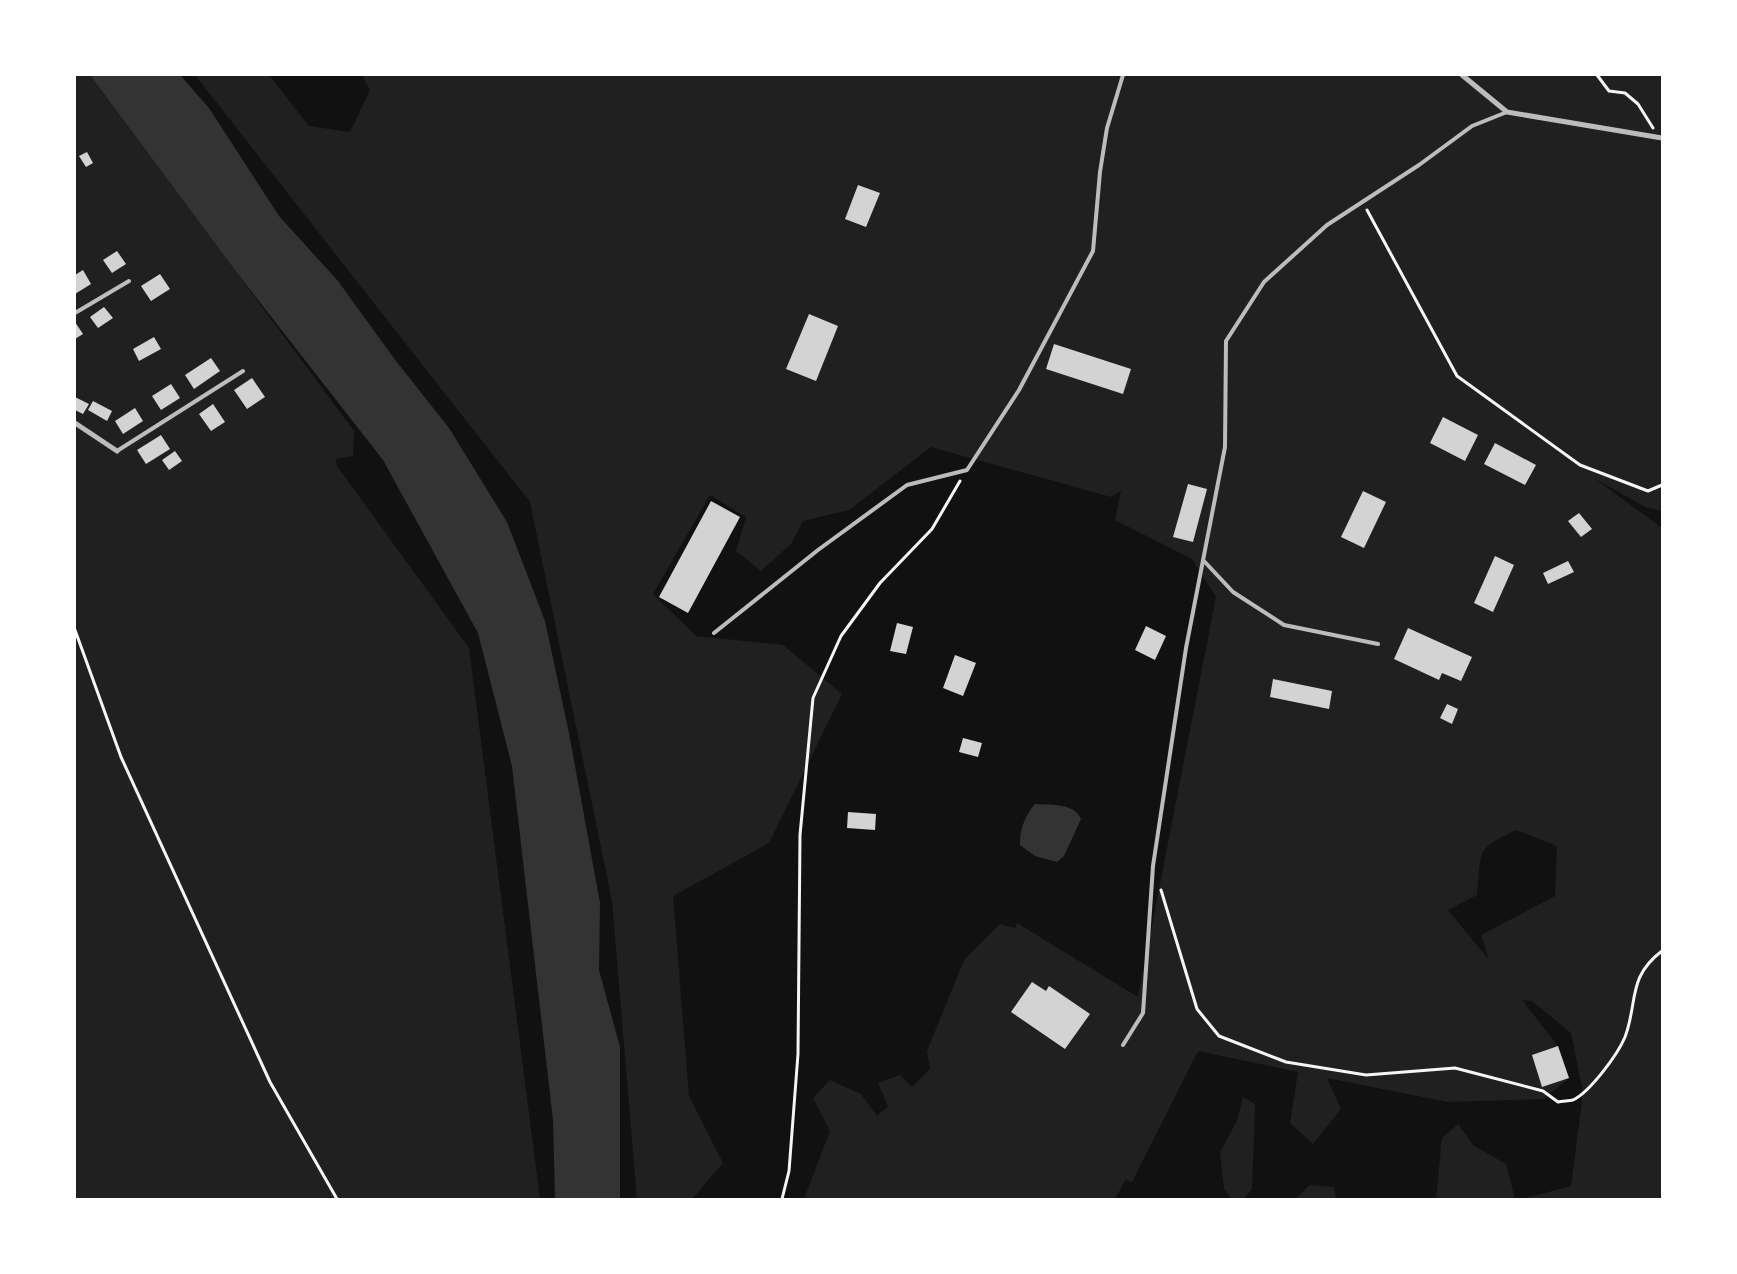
<svg xmlns="http://www.w3.org/2000/svg" width="1737" height="1274" viewBox="0 0 1737 1274" font-family="Raleway,sans-serif">
<style>
.green{fill:#202020;fill-rule:evenodd}
.water{fill:#333}
.building{fill:#d3d3d3}
.lines{fill:none;stroke-linecap:round;stroke-linejoin:round}
.path{stroke:#f5f5f5;stroke-width:3}
.service{stroke:#bcbcbc;stroke-width:4}
.minor{stroke:#bcbcbc;stroke-width:5}
</style>
<rect width="100%" height="100%" fill="#111"/>
<path class="green" d="M 75,75 L 90,75 L 354,431 L 353,456 L 336,459 L 337,466 L 469,648 L 540,1199 L 75,1199 Z
M 195,75 L 269,75 L 309,126 L 350,132 L 370,90 L 362,75 L 1662,75 L 1662,511 L 1645,507 L 1594,478 L 1662,528 L 1662,1189 L 1660,1199 L 1522,1199 L 1571,1186 L 1583,1093 L 1571,1033 L 1532,1001 L 1522,1000 L 1558,1046 L 1569,1078 L 1544,1099 L 1448,1102 L 1327,1078 L 1341,1109 L 1313,1144 L 1290,1123 L 1298,1072 L 1198,1051 L 1132,1182 L 1126,1179 L 1115,1199 L 804,1199 L 830,1131 L 813,1098 L 830,1080 L 861,1094 L 877,1116 L 888,1106 L 878,1083 L 900,1075 L 912,1087 L 930,1069 L 927,1051 L 964,960 L 1000,924 L 1015,928 L 1017,923 L 1138,997 L 1216,597 L 1192,559 L 1115,520 L 1121,491 L 1111,497 L 931,447 L 849,510 L 803,521 L 791,544 L 761,571 L 736,551 L 746,517 L 710,495 L 653,594 L 696,636 L 783,645 L 842,694 L 769,843 L 673,896 L 689,1096 L 723,1163 L 692,1199 L 637,1199 L 612,901 L 530,502 ZM 1516,830 L 1557,846 L 1555,896 L 1481,935 L 1489,960 L 1448,910 L 1477,895 C 1482,850 1474,850 1516,830 Z
M 1243,1097 L 1255,1104 L 1252,1189 L 1244,1199 L 1232,1199 L 1224,1189 L 1220,1152 L 1237,1121 Z
M 1458,1124 L 1474,1146 L 1506,1164 L 1515,1199 L 1436,1199 L 1442,1138 Z
M 1310,1185 L 1334,1187 L 1336,1199 L 1295,1199 Z"/>
<path class="water" d="M 90,75 L 180,75 L 209,108 L 279,216 L 338,281 L 396,361 L 449,428 L 507,522 L 545,621 L 569,733 L 600,903 L 599,970 L 620,1047 L 620,1199 L 555,1199 L 553,1120 L 512,766 L 478,633 L 383,460 L 234,269 Z
M 1035,804 C 1050,805 1075,803 1081,819 L 1064,856 L 1057,862 L 1035,856 L 1020,845 C 1019,830 1026,814 1035,804 Z"/>
<path class="building" d="M 87,152 L 93,163 L 86,167 L 79,156 Z
M 858,185 L 880,193 L 866,227 L 845,219 Z
M 117,251 L 126,264 L 112,273 L 103,260 Z
M 83,270 L 91,284 L 75,294 L 75,275 Z
M 160,274 L 170,289 L 151,301 L 141,286 Z
M 104,307 L 113,318 L 98,328 L 90,317 Z
M 809,314 L 838,326 L 816,381 L 786,369 Z
M 75,322 L 83,334 L 75,339 Z
M 154,337 L 161,349 L 139,361 L 133,349 Z
M 1054,344 L 1131,369 L 1123,394 L 1046,369 Z
M 211,358 L 220,371 L 194,389 L 185,375 Z
M 252,378 L 265,397 L 247,409 L 234,390 Z
M 171,384 L 180,398 L 161,410 L 152,396 Z
M 75,397 L 89,404 L 83,414 L 75,410 Z
M 93,401 L 112,411 L 107,421 L 88,410 Z
M 213,404 L 225,422 L 211,431 L 199,414 Z
M 135,408 L 143,421 L 123,434 L 115,421 Z
M 1443,417 L 1478,435 L 1465,461 L 1430,443 Z
M 161,435 L 170,449 L 146,464 L 137,450 Z
M 1495,443 L 1536,465 L 1525,485 L 1484,464 Z
M 175,451 L 182,461 L 169,470 L 162,460 Z
M 1188,484 L 1207,489 L 1193,542 L 1173,537 Z
M 1363,491 L 1386,502 L 1364,548 L 1341,537 Z
M 711,501 L 740,517 L 688,613 L 659,597 Z
M 1579,513 L 1592,529 L 1581,537 L 1568,521 Z
M 1495,556 L 1514,565 L 1493,612 L 1474,603 Z
M 1568,561 L 1574,572 L 1548,584 L 1543,573 Z
M 897,623 L 913,627 L 906,654 L 890,651 Z
M 1146,626 L 1166,636 L 1155,660 L 1135,650 Z
M 1408,628 L 1472,657 L 1461,681 L 1442,673 L 1439,680 L 1394,659 Z
M 955,655 L 976,663 L 963,696 L 943,688 Z
M 1273,679 L 1332,691 L 1329,709 L 1270,697 Z
M 1447,704 L 1458,709 L 1452,724 L 1440,718 Z
M 963,738 L 982,743 L 978,757 L 959,752 Z
M 848,812 L 876,814 L 875,830 L 847,828 Z
M 1032,982 L 1046,991 L 1049,986 L 1090,1014 L 1065,1049 L 1011,1012 Z
M 1558,1046 L 1569,1078 L 1542,1087 L 1532,1055 Z"/>
<g class="lines">
<path class="path" d="M 1597,75 L 1609,91 L 1625,93 L 1638,104 L 1653,128
M 1367,210 L 1457,376 L 1580,465 L 1648,491 L 1662,485
M 75,630 L 121,757 L 270,1082 L 337,1199
M 1161,890 L 1197,1009 L 1219,1036 L 1286,1062 L 1366,1075 L 1455,1068 L 1543,1091 L 1558,1102 C 1562,1101 1569,1101 1573,1100 C 1590,1092 1618,1054 1625,1037 C 1638,1003 1627,977 1662,951
M 782,1199 L 789,1171 L 798,1054 L 800,835 L 813,698 L 841,636 L 880,583 L 932,529 L 960,481"/>
<path class="service" d="M 75,313 L 129,281
M 117,451 L 243,371
M 1203,560 L 1233,592 L 1284,625 L 1378,644
M 714,633 L 818,550 L 907,485 L 967,470 L 1019,390 L 1093,251 L 1100,172 L 1107,128 L 1123,75
M 1123,1045 L 1143,1013 L 1153,866 L 1186,648 L 1225,447 L 1226,341 L 1264,282 L 1327,225 L 1419,165 L 1472,126 L 1507,112"/>
<path class="minor" d="M 1462,75 L 1507,112 L 1662,138
M 75,423 L 117,451"/>
</g>
<rect width="1737" height="1274" fill="none" stroke="#ffffff" stroke-width="152"/>
</svg>
